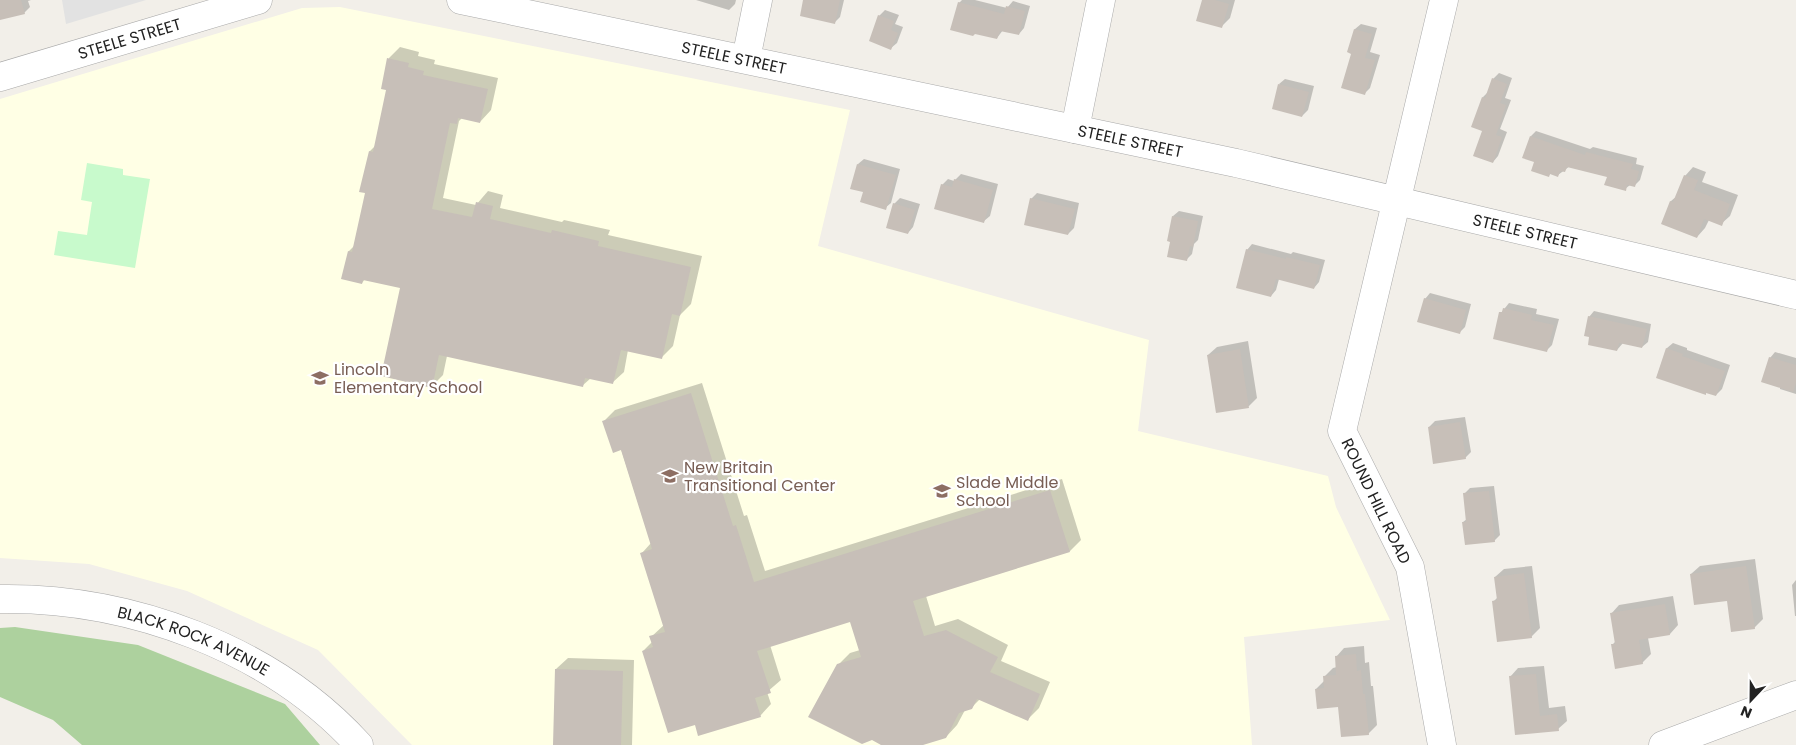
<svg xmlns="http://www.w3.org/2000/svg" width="1796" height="745" viewBox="0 0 1796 745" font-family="Poppins,sans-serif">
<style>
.education{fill:#ffffe5}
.forest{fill:#add19e}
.park{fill:#c8facc}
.parking{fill:#e2e2e2}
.shadow{fill:#0003}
.building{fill:#c7bfb8}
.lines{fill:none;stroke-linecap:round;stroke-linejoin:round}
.minor-casing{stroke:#a9a9a9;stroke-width:29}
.minor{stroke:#fff;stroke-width:28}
.labels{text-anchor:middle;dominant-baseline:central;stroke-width:4.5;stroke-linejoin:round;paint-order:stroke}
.street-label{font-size:16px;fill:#222;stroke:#fff}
.education-label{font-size:16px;fill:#785e54;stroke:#fff;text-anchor:start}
</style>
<rect width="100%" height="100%" fill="#f2efe9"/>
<path class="education" d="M 340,7 L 850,110 L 818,246 L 1149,340 L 1138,431 L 1328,476 L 1336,507 L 1390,620 L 1244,637 L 1252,745 L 412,745 L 318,650 L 187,591 L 89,564 L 0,558 L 0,99 L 302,8 Z"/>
<path class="forest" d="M 15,627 L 138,645 L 285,704 L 320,745 L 82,745 L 53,720 L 0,697 L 0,628 Z"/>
<path class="park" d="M 87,163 L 123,169 L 123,175 L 150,179 L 135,268 L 54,255 L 58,231 L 87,235 L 92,202 L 81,200 Z"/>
<path class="parking" d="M 62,0 L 146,0 L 66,24 Z"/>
<path class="shadow" d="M 0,0 L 31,0 L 28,1 L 30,7 L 24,13 L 0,19 Z
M 696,0 L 736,0 L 735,4 L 729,10 Z
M 805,0 L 844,0 L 840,17 L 834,23 Z
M 962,0 L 975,0 L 1007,8 L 1013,1 L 1030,6 L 1024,28 L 1019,34 L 1003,30 L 997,38 L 959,3 Z
M 1203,0 L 1235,0 L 1230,18 L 1221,27 Z
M 885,10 L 899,15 L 895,24 L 903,27 L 897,43 L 891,48 L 879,16 Z
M 1361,24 L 1377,28 L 1370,52 L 1380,55 L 1370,88 L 1364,94 L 1353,53 L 1355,29 Z
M 400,47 L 419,52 L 418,56 L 435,60 L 434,64 L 498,78 L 491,110 L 480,122 L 462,118 L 459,121 L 443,198 L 476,205 L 488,191 L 503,195 L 500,208 L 562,222 L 564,220 L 610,230 L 608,235 L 702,256 L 691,304 L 680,315 L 673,346 L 661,358 L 628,350 L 624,372 L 612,383 L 591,378 L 582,386 L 447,356 L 443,375 L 432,386 L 402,287 L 365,279 L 362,283 L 343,278 L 349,251 L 355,245 L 367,192 L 370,151 L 375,146 L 388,90 L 389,58 Z
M 1499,73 L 1512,78 L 1505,98 L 1511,100 L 1500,129 L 1507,132 L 1498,156 L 1493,162 L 1483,97 L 1488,92 L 1493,79 Z
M 1285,79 L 1314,86 L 1308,110 L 1302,116 L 1279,84 Z
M 1536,131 L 1590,149 L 1593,147 L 1637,158 L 1636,164 L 1644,166 L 1640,180 L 1634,186 L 1630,185 L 1625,189 L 1608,176 L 1570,166 L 1558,175 L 1551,173 L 1548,176 L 1535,161 L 1531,136 Z
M 864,159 L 900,169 L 891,203 L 885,208 L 864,191 L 858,164 Z
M 1693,167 L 1706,172 L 1702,182 L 1738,195 L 1730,216 L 1721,224 L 1709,220 L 1705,228 L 1697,237 L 1663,224 L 1671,201 L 1677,196 L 1685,176 Z
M 961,174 L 998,184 L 990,216 L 984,221 L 942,185 L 948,179 L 954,181 Z
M 1037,193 L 1079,203 L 1074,228 L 1068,234 L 1031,199 Z
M 900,198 L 920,204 L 913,227 L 908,233 L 894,204 Z
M 1179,211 L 1203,216 L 1198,240 L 1194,244 L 1192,254 L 1186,260 L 1173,216 Z
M 1252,244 L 1291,254 L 1293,252 L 1325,260 L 1319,282 L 1314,288 L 1279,279 L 1276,290 L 1271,296 L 1247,250 Z
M 1430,293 L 1471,304 L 1465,327 L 1459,333 L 1425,299 Z
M 1509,303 L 1537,309 L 1536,314 L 1559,319 L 1552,345 L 1547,350 L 1501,313 Z
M 1594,311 L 1651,324 L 1648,342 L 1642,347 L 1623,343 L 1617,350 L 1589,317 Z
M 1248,341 L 1257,398 L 1249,406 L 1217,412 L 1208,355 L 1217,347 Z
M 1673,343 L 1687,348 L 1687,350 L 1730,365 L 1722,389 L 1716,395 L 1657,377 L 1667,348 Z
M 1775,352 L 1796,358 L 1796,394 L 1780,389 L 1780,387 L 1770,358 Z
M 702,383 L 744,516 L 747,515 L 765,571 L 1062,479 L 1081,540 L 1070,551 L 926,596 L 935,626 L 958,619 L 1008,645 L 1001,661 L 1050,682 L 1039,708 L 1028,719 L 980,699 L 971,708 L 965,710 L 957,725 L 946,737 L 919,745 L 884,745 L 838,665 L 850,653 L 860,650 L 851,620 L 770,645 L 781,680 L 767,692 L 771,704 L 760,716 L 695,723 L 643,651 L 652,642 L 651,637 L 664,625 L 642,553 L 651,543 L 621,449 L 604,421 L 615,410 Z
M 1465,417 L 1471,452 L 1465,458 L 1429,427 L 1435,421 Z
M 1494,486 L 1500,535 L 1494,541 L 1463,522 L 1467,519 L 1464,494 L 1470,488 Z
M 1755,559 L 1763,619 L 1754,628 L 1728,599 L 1691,574 L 1700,566 Z
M 1532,566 L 1540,628 L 1531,637 L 1494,601 L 1498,597 L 1495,577 L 1504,569 Z
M 1796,580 L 1796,616 L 1795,616 L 1792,585 Z
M 1673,596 L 1678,625 L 1670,634 L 1648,638 L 1651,654 L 1642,663 L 1612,645 L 1616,641 L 1611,614 L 1619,605 Z
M 1364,646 L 1365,663 L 1369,662 L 1371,686 L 1373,686 L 1377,725 L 1368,734 L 1340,706 L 1316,689 L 1325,680 L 1325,676 L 1333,668 L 1337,667 L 1336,657 L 1344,648 Z
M 568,658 L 634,660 L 632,745 L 554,745 L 556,669 Z
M 1544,666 L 1549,708 L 1565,706 L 1567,721 L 1558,729 L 1516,734 L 1510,677 L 1518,668 Z"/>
<path class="building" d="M 0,0 L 21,0 L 25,14 L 0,20 Z
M 803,0 L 840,0 L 835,24 L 800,16 Z
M 1202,0 L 1215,0 L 1229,4 L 1222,28 L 1196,21 Z
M 958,2 L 1004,14 L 1006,6 L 1025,11 L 1019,35 L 1000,31 L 997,39 L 975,34 L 973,36 L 950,30 Z
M 878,15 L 894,21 L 891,30 L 898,33 L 891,50 L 869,41 Z
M 1354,29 L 1372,34 L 1365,58 L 1375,60 L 1365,95 L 1341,88 L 1351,54 L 1347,52 Z
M 387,58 L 409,63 L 408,67 L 424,71 L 423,75 L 488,89 L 480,123 L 458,118 L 457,124 L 450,123 L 432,209 L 472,217 L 476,202 L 493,206 L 490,219 L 551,233 L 552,230 L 599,241 L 598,246 L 691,267 L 680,316 L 672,314 L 662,359 L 621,350 L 613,384 L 585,378 L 583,387 L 439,355 L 432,388 L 381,376 L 400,288 L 363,280 L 362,284 L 341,279 L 348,251 L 352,252 L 365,193 L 359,192 L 369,151 L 373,152 L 386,90 L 381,89 Z
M 1492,78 L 1507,84 L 1500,103 L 1506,105 L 1496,135 L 1502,137 L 1493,163 L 1473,156 L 1482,131 L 1471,127 L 1482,97 L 1485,98 Z
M 1278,84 L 1309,92 L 1302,117 L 1272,109 Z
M 1530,136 L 1585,155 L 1586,152 L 1633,164 L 1631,169 L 1639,171 L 1635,187 L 1627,185 L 1626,191 L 1604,185 L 1607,177 L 1567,167 L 1565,172 L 1560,171 L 1558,177 L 1550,174 L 1549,177 L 1531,171 L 1534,162 L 1522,158 Z
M 857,164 L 896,175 L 886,210 L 860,202 L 863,192 L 850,189 Z
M 1684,175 L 1698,180 L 1694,190 L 1730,204 L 1722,226 L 1704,219 L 1697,238 L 1661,224 L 1670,201 L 1673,202 Z
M 954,179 L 993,190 L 984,223 L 934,209 L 941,184 L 952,187 Z
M 1030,198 L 1075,209 L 1068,235 L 1024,225 Z
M 893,203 L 915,210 L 908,234 L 886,228 Z
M 1172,216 L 1198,221 L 1193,247 L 1190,246 L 1187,261 L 1167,257 L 1170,242 L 1167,241 Z
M 1246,249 L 1286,259 L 1286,257 L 1320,265 L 1314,289 L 1276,279 L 1271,297 L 1236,288 Z
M 1424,298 L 1466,310 L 1460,334 L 1417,322 Z
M 1503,308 L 1532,315 L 1531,320 L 1554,325 L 1547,352 L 1493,339 L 1499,312 L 1502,312 Z
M 1588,316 L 1647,329 L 1642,348 L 1619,343 L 1617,351 L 1588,345 L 1589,337 L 1584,336 Z
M 1666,348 L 1683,354 L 1682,356 L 1725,371 L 1716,396 L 1706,393 L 1706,395 L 1656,378 Z
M 1240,349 L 1249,408 L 1216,413 L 1207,355 Z
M 1769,357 L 1796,365 L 1796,383 L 1793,392 L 1761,382 Z
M 691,393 L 733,526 L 736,525 L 754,582 L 1050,490 L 1070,552 L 913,601 L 924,636 L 946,630 L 998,657 L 990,672 L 1040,694 L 1028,721 L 977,699 L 972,709 L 959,713 L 946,738 L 923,745 L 881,745 L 872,740 L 862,744 L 808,717 L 837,664 L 861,657 L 850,622 L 757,651 L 771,693 L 755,698 L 761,717 L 698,736 L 695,725 L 668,733 L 642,651 L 653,647 L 649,636 L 665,632 L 640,553 L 652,549 L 621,450 L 613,453 L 602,421 Z
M 1460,422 L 1466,459 L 1433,464 L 1428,427 Z
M 1489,491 L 1495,542 L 1465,545 L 1462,522 L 1466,522 L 1463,493 Z
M 1746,566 L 1755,629 L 1731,632 L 1727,601 L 1694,605 L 1690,574 Z
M 1524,573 L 1532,638 L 1497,642 L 1492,601 L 1497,600 L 1494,577 Z
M 1665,604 L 1670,635 L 1639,640 L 1643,664 L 1615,669 L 1611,644 L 1615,644 L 1610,613 Z
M 1356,654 L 1357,671 L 1361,670 L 1363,694 L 1365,694 L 1369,735 L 1341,737 L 1338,707 L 1317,709 L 1315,689 L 1324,688 L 1323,676 L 1336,675 L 1335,656 Z
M 555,669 L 623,671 L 621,745 L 553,745 Z
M 1536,674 L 1540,716 L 1557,714 L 1559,731 L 1515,735 L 1509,676 Z"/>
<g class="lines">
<g class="minor-casing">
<g id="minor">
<path id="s1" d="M 461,0 L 1236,163 L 1796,295"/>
<path d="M 746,59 L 758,0"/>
<path id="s2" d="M 0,77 L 258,0"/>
<path d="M 1075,129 L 1101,0"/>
<path id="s3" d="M 0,599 C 129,597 271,648 359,745"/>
<path d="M 1442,745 L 1410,567 L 1342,431 L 1444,0"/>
<path d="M 1663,745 L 1796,695"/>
</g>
</g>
<use href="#minor" class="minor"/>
</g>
<defs>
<g id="school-bare" transform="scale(1.35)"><path d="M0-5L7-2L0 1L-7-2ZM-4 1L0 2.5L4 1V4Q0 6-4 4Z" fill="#8d6e63" stroke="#fff" stroke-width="2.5" paint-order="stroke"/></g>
</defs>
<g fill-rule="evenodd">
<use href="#school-bare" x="320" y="378"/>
<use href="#school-bare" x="670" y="476"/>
<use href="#school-bare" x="942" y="491"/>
</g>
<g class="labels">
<g class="street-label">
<text stroke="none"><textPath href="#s2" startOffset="135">STEELE STREET</textPath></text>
<text stroke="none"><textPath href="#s1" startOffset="279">STEELE STREET</textPath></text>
<text stroke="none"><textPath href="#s1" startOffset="684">STEELE STREET</textPath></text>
<text stroke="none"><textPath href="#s1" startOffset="1089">STEELE STREET</textPath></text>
<text transform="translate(1376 501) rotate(64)">ROUND HILL ROAD</text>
<text stroke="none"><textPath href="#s3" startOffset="200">BLACK ROCK AVENUE</textPath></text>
</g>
<g class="education-label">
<text x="334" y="369">Lincoln<tspan x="334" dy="18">Elementary School</tspan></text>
<text x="684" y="467">New Britain<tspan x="684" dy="18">Transitional Center</tspan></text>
<text x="956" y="482">Slade Middle<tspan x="956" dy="18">School</tspan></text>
</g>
</g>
<g transform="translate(1751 700) rotate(202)" stroke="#ffffff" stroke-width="4" paint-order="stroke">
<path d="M0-4L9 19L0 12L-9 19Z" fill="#222222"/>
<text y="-8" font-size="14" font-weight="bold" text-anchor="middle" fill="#222222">N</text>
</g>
</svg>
